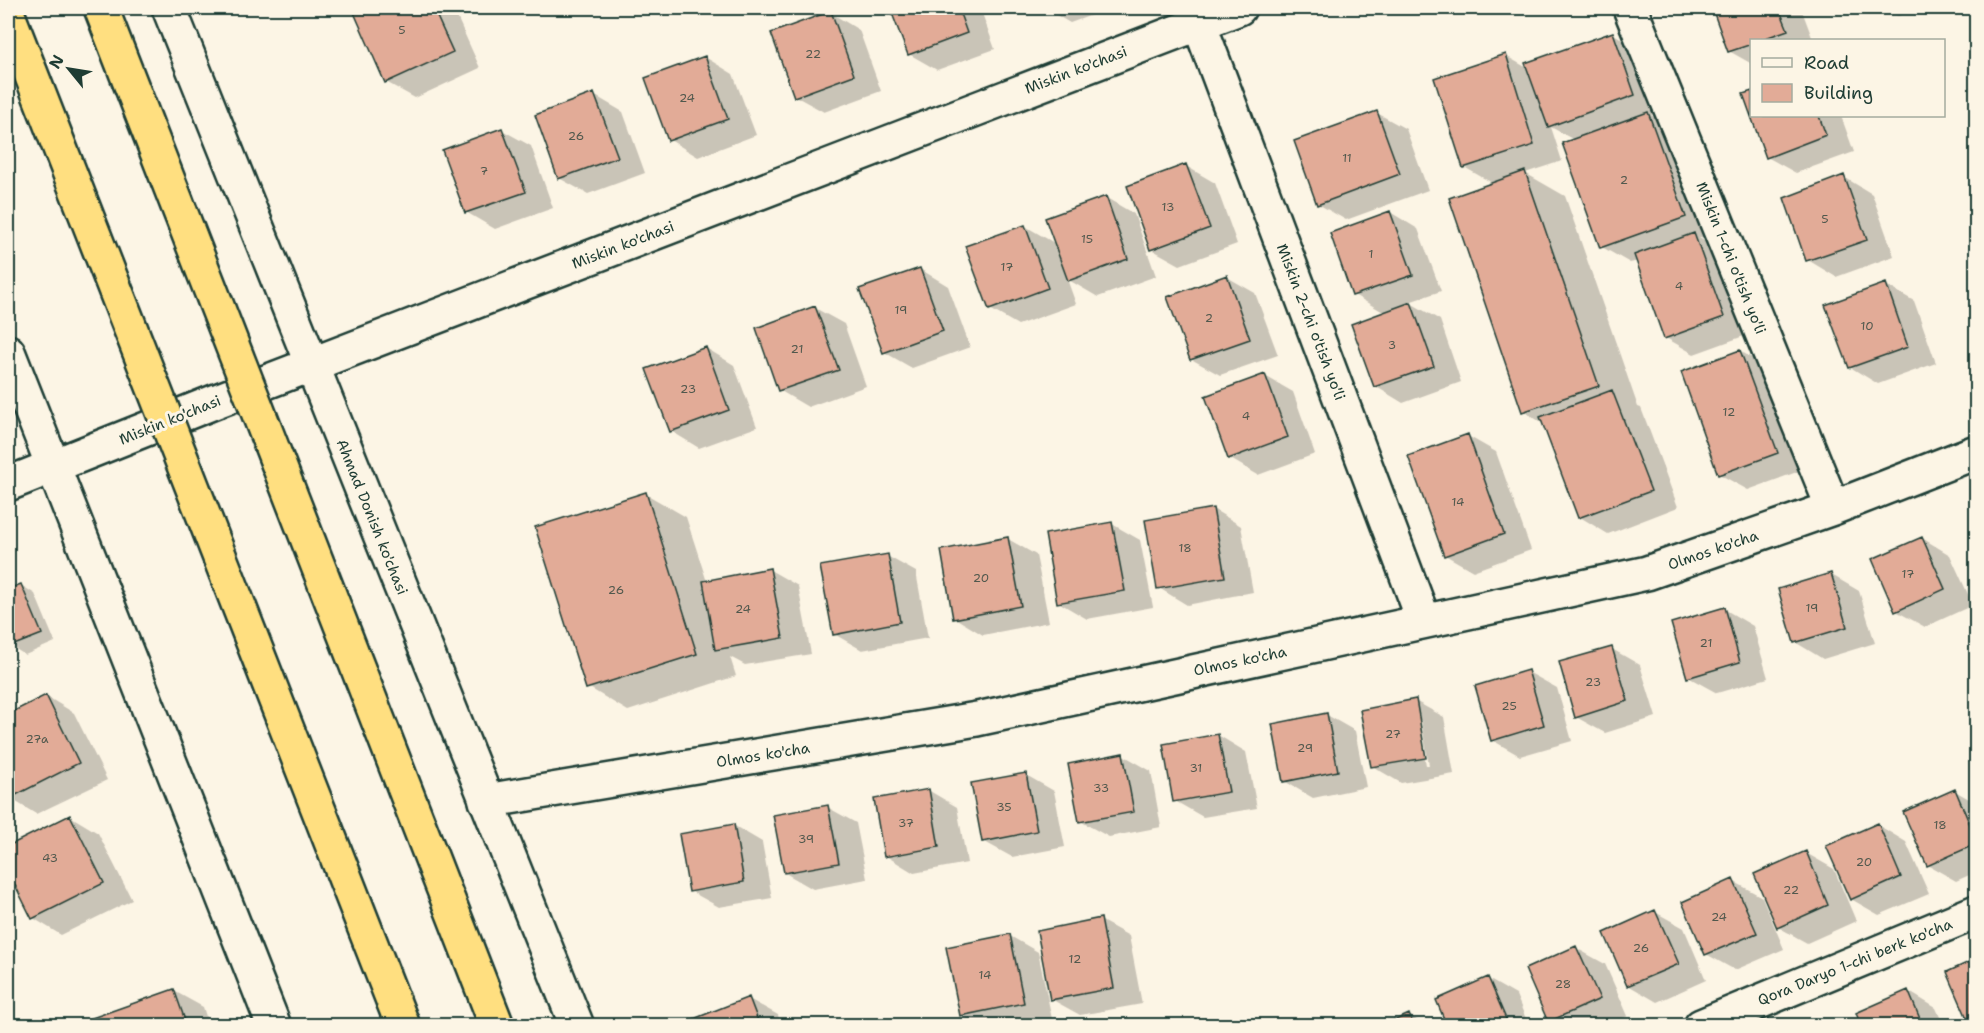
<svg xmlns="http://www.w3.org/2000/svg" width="1984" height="1033" viewBox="0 0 1984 1033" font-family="'Shantell Sans',sans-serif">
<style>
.shadow{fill:#0003;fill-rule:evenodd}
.building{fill:#e2ab97;stroke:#1f3d34;stroke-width:1.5}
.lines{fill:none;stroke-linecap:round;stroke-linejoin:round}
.street-casing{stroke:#1f3d34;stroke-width:38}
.secondary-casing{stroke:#1f3d34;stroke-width:38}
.street{stroke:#fcf5e5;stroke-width:33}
.secondary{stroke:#fcf5e5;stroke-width:33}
.primary-bridge-casing{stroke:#1f3d34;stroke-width:38;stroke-linecap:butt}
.primary-bridge{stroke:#ffdf80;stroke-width:33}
.labels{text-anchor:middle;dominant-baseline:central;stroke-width:6;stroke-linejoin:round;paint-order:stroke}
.number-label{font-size:12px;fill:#50584d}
.street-label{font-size:15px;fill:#1f3d34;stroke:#fcf5e5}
</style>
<rect width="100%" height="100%" fill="#fcf5e5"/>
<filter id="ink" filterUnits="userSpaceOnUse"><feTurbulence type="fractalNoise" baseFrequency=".0167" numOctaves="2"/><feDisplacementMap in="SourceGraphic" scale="12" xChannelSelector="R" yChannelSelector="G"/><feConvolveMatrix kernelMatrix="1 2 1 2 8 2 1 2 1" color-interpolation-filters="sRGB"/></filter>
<g filter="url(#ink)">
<path class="shadow" d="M 353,8 L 453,8 L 480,68 L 415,98 L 386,82 Z
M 892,8 L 980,8 L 995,49 L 937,70 L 909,54 Z
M 1044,8 L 1111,8 L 1070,23 Z
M 1713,8 L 1801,8 L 1813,40 L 1752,40 L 1752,64 L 1729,51 Z
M 1883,8 L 1921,8 L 1898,16 Z
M 831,13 L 859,30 L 881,91 L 824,112 L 795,96 Z
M 1612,33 L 1641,50 L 1663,111 L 1651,115 L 1676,130 L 1714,233 L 1699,238 L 1722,251 L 1752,333 L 1694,354 L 1666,338 L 1638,261 L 1630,263 L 1602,247 L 1574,140 L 1551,127 L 1562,161 L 1525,173 L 1565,196 L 1638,407 L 1641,408 L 1678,507 L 1608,534 L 1580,517 L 1544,424 L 1523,411 L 1494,184 L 1464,167 L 1506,56 L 1529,69 Z
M 705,57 L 733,74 L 756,135 L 698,157 L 670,140 Z
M 594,95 L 623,112 L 645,173 L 588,194 L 559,178 Z
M 1377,113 L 1406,129 L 1428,190 L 1346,220 L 1318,204 Z
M 1752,116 L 1841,116 L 1854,152 L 1796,173 L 1767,157 Z
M 502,130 L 531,146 L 553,208 L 495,229 L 466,212 Z
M 1186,166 L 1215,183 L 1237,244 L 1180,265 L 1151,249 Z
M 1844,177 L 1872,194 L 1894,256 L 1836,277 L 1808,260 Z
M 1105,197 L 1134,214 L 1156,276 L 1098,297 L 1067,279 L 1076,304 L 1018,325 L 990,309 L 1025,226 L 1056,244 Z
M 1390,212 L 1418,229 L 1441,291 L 1409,302 L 1440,320 L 1461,382 L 1403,403 L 1375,386 L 1385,313 L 1354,295 Z
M 920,269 L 948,286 L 970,347 L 912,368 L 884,352 Z
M 1227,277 L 1255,293 L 1278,355 L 1220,375 L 1191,359 Z
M 1886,285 L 1914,301 L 1936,363 L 1878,384 L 1850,367 Z
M 815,308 L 844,324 L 866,386 L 808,407 L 779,390 Z
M 706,348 L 734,365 L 757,427 L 699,448 L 671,431 Z
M 1740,351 L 1769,368 L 1805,469 L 1748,490 L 1719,474 Z
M 1265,376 L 1293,392 L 1315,454 L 1258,475 L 1229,458 Z
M 1468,436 L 1496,452 L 1531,550 L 1473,571 L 1445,555 Z
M 646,494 L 686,517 L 707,582 L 770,570 L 798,586 L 811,654 L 745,665 L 730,657 L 736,676 L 628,711 L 588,687 Z
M 1213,509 L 1241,526 L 1253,592 L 1187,605 L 1159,588 Z
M 1112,524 L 1140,540 L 1153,607 L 1087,619 L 1058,602 Z
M 1922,538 L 1950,555 L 1973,605 L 1925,627 L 1896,611 Z
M 1008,539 L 1036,555 L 1049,622 L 983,635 L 955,618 Z
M 887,556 L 916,572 L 928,638 L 862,650 L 834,634 Z
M 1830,574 L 1859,591 L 1875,643 L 1823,659 L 1795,642 Z
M 21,585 L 35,594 L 55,642 L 25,655 L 11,646 L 8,638 L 8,591 Z
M 1724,609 L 1753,626 L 1768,678 L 1717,693 L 1688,677 Z
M 1612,649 L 1640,665 L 1656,717 L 1605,733 L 1576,717 Z
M 1528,672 L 1557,688 L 1572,741 L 1520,756 L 1492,740 Z
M 46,696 L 74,713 L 107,780 L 36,814 L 8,797 L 8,715 Z
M 1415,701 L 1444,717 L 1454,774 L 1401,783 L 1372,766 ZM 1418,720 L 1421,720 L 1429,765 L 1426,765 Z
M 1327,715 L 1355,731 L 1366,787 L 1313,798 L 1284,781 Z
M 1218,735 L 1246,752 L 1257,808 L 1203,817 L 1175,801 Z
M 1123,755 L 1151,771 L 1161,827 L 1109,837 L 1080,821 Z
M 1026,775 L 1054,791 L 1065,847 L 1012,857 L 983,841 Z
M 928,790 L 957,807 L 967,863 L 914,873 L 886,856 Z
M 1955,791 L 1976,803 L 1976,872 L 1956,881 L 1928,865 Z
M 827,807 L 856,823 L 867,879 L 813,889 L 785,873 Z
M 70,816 L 98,833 L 132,900 L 61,935 L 33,918 L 8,868 L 8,847 Z
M 733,825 L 762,842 L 772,898 L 719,907 L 690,891 Z
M 1878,825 L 1906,842 L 1929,894 L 1879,915 L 1851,899 Z
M 1806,853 L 1834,869 L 1856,921 L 1807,943 L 1778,927 Z
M 1733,881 L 1762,897 L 1784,949 L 1735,970 L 1706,954 Z
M 1655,912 L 1684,928 L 1706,980 L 1657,1002 L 1628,985 Z
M 1100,920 L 1129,936 L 1142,1004 L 1080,1015 L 1051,999 Z
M 1010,936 L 1038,952 L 1052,1019 L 1019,1026 L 980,1026 L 961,1015 Z
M 1576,948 L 1605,964 L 1628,1016 L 1605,1026 L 1558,1026 L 1549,1021 Z
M 1976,961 L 1976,1026 L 1974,1026 L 1972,1024 L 1949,973 Z
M 1488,979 L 1516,995 L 1529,1026 L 1449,1026 Z
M 174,991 L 203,1007 L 209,1026 L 97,1026 Z
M 1908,991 L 1936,1008 L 1944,1026 L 1863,1026 Z
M 749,999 L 778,1015 L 781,1026 L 695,1026 Z
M 1409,1015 L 1426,1026 L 1385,1026 Z"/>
<path class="building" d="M 352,8 L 433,8 L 453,52 L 385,83 Z
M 890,8 L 958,8 L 967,33 L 908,55 Z
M 1712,8 L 1779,8 L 1788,30 L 1760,40 L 1752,40 L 1752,44 L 1728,52 Z
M 831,11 L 854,75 L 794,97 L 771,33 Z
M 1613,32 L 1635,95 L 1548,127 L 1525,63 Z
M 1506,54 L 1534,145 L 1463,168 L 1434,78 Z
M 705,56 L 728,119 L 668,141 L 645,78 Z
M 1752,91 L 1752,116 L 1819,116 L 1826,135 L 1766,158 L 1743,94 Z
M 594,93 L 618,157 L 558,179 L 535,115 Z
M 1377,111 L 1400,174 L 1317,205 L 1294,141 Z
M 1648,112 L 1686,217 L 1600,248 L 1562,143 Z
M 502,128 L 526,192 L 465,213 L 442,150 Z
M 1186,164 L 1210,228 L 1150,250 L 1127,186 Z
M 1525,171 L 1599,386 L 1522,412 L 1449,198 Z
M 1844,175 L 1867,240 L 1806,261 L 1784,198 Z
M 1106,196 L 1128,259 L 1068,281 L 1045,218 Z
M 1390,211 L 1413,275 L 1352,296 L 1330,233 Z
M 1025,225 L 1048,288 L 989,310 L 965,246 Z
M 1694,233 L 1724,317 L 1664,339 L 1634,255 Z
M 920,268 L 943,331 L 883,353 L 859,289 Z
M 1227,275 L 1250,339 L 1190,360 L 1167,297 Z
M 1886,283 L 1908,347 L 1849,368 L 1825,305 Z
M 1411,302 L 1434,366 L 1374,387 L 1351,324 Z
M 815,306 L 839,370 L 778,391 L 756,328 Z
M 706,347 L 729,410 L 670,432 L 646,369 Z
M 1740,350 L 1778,453 L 1718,475 L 1681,372 Z
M 1265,374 L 1288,437 L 1228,459 L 1205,396 Z
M 1612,390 L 1651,491 L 1578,518 L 1540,417 Z
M 1468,434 L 1504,534 L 1444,556 L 1408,456 Z
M 646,492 L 697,654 L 586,689 L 535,527 Z
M 1213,508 L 1225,577 L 1157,589 L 1145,520 Z
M 1112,522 L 1125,591 L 1057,603 L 1045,534 Z
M 1008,537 L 1021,606 L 953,619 L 941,550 Z
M 1922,537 L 1945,589 L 1895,612 L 1872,559 Z
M 888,554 L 900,622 L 833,635 L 820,566 Z
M 770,568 L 783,638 L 715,650 L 703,581 Z
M 1831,573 L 1847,627 L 1794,643 L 1778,589 Z
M 21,584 L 42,634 L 9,647 L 8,643 L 8,589 Z
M 1725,607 L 1740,662 L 1687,678 L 1671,623 Z
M 1612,647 L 1628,701 L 1575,718 L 1559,662 Z
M 1528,670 L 1544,725 L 1491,741 L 1475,686 Z
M 46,695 L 79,763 L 8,799 L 8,714 Z
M 1416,699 L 1426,758 L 1371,767 L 1360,710 Z
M 1327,713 L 1338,771 L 1283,782 L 1272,724 Z
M 1218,734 L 1229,792 L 1173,802 L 1163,744 Z
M 1123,753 L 1134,812 L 1079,822 L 1068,764 Z
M 1026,773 L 1037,831 L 982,842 L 971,783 Z
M 929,789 L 939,847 L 884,857 L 874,799 Z
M 1955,789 L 1976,839 L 1976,844 L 1927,866 L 1903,812 Z
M 828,805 L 839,863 L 784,873 L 773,815 Z
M 70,815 L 104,883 L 32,919 L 8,871 L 8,846 Z
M 1878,823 L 1901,877 L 1850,900 L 1826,846 Z
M 734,824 L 744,882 L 689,892 L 679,834 Z
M 1806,851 L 1828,905 L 1777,928 L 1754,874 Z
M 1733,879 L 1757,933 L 1705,955 L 1682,902 Z
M 1655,910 L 1679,964 L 1627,986 L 1604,933 Z
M 1101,918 L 1114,988 L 1050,1000 L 1037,931 Z
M 1010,934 L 1024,1003 L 960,1016 L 946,947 Z
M 1576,946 L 1600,999 L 1548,1022 L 1525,969 Z
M 1976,959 L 1976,1023 L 1970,1025 L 1947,972 Z
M 1488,977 L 1509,1026 L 1447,1026 L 1436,1000 Z
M 174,989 L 187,1026 L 95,1026 L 92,1018 Z
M 1908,990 L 1923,1026 L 1861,1026 L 1856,1013 Z
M 749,997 L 760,1026 L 693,1026 L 691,1020 Z
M 1409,1014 L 1414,1026 L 1382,1026 Z"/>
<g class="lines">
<g class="street-casing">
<path id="street" d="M 1630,8 L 1833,508
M 1199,23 L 1424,621
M 8,484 L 214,402 L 1239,8
M 486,801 L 977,719 L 1647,573 L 1833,508 L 1976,452
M 1701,1026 L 1976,912"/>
</g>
<g class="secondary-casing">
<path id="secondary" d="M 169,8 L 577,1026
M 8,352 L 274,1026"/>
</g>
<use href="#street" class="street"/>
<use href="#secondary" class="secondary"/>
<g class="primary-bridge-casing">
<path id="primary-bridge" d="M 101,8 L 497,1026
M 8,15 L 403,1026"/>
</g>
<use href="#primary-bridge" class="primary-bridge"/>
</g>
</g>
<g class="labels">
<g class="number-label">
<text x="402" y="30">5</text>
<text x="813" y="54">22</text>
<text x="687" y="98">24</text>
<text x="576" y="136">26</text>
<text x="1347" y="158">11</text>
<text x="484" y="171">7</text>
<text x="1624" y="180">2</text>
<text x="1168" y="207">13</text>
<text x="1825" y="219">5</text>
<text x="1087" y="239">15</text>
<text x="1371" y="254">1</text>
<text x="1007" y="267">17</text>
<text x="1679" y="286">4</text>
<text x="901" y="310">19</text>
<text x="1209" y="318">2</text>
<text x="1867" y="326">10</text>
<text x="1392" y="345">3</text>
<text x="797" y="349">21</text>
<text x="688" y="389">23</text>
<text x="1729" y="412">12</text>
<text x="1246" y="416">4</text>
<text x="1458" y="502">14</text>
<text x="1185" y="548">18</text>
<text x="1908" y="574">17</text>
<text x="981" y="578">20</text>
<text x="616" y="590">26</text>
<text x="1812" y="608">19</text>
<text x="743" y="609">24</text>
<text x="1706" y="643">21</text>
<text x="1593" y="682">23</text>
<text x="1509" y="706">25</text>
<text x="1393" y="734">27</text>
<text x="37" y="739">27a</text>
<text x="1305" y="748">29</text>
<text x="1196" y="768">31</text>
<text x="1101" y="788">33</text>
<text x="1004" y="807">35</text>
<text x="906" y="823">37</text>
<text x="1940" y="825">18</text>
<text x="806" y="839">39</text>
<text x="50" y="858">43</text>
<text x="1864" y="862">20</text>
<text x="1791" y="890">22</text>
<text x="1719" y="917">24</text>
<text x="1641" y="948">26</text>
<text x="1075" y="959">12</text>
<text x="985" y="975">14</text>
<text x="1563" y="984">28</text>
</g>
<g class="street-label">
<text transform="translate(1076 70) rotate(-21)">Miskin ko'chasi</text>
<text transform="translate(623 245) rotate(-21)">Miskin ko'chasi</text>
<text transform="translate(1731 258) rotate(68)">Miskin 1-chi o'tish yo'li</text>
<text transform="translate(1311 322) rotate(69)">Miskin 2-chi o'tish yo'li</text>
<text transform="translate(170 420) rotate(-22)">Miskin ko'chasi</text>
<text transform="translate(372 517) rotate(68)">Ahmad Donish ko'chasi</text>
<text transform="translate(1713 550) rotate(-19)">Olmos ko'cha</text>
<text transform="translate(1240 661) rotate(-12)">Olmos ko'cha</text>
<text transform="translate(763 755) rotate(-9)">Olmos ko'cha</text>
<text transform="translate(1855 962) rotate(-22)">Qora Daryo 1-chi berk ko'cha</text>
</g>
</g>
<rect width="1984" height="1033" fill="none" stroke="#fcf5e5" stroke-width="30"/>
<rect x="15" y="15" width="1954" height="1003" fill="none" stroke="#1f3d34" stroke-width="2" filter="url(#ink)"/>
<rect x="1750" y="39" width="195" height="78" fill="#fcf5e5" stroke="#a4ab9e" stroke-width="1.5"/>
<rect x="1762" y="58" width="30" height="9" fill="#fcf5e5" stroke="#a4ab9e" stroke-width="1.5"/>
<text x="1804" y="69" font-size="18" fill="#1f3d34">Road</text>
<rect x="1762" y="84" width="30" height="18" fill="#e2ab97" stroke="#a4ab9e" stroke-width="1.5"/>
<text x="1804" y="99" font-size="18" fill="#1f3d34">Building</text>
<g transform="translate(69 69) rotate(300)" stroke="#fcf5e5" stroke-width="4.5" paint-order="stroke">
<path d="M0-4.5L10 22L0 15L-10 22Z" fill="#1f3d34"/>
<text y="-9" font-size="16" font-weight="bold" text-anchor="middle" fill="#1f3d34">N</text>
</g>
</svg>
